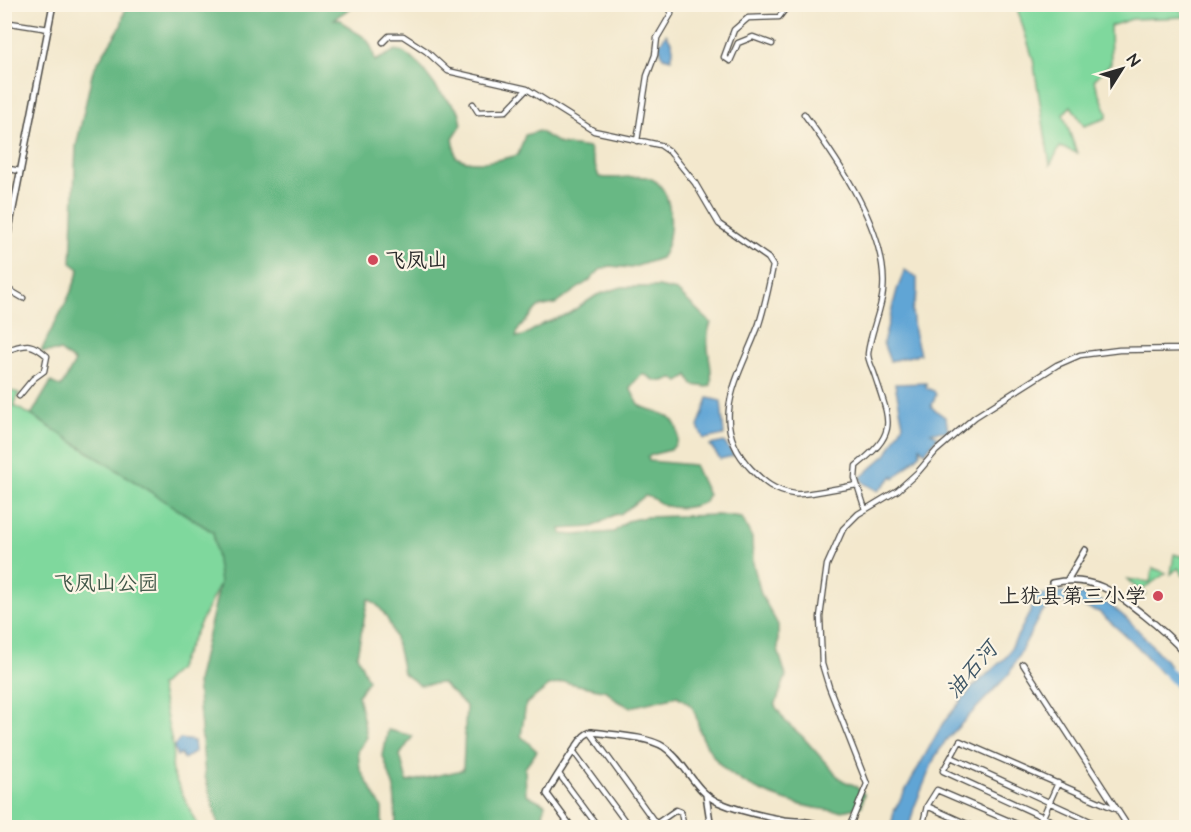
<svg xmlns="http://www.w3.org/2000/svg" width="1191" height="832" viewBox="0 0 1191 832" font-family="'Architects Daughter','LXGW WenKai TC',sans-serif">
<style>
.green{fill:#7fd89d;stroke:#558264;stroke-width:1.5}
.forest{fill:#67b884;stroke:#497258;stroke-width:1.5}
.water{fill:#60a5d5;stroke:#466880;stroke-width:1.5}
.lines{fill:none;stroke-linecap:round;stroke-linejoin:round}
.river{stroke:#60a5d5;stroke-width:10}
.minor-casing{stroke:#494743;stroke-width:7}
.tertiary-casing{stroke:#494743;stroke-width:8}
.minor{stroke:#fff;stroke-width:4.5}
.tertiary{stroke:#fff;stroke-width:5}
.poi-dot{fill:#d1495b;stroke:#fcf5e5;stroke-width:2}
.labels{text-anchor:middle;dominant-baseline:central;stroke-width:4.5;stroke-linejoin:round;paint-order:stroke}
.poi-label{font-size:21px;fill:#2b2b2b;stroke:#fcf5e5;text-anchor:start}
.park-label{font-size:21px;fill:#405648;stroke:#fcf5e5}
.water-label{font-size:22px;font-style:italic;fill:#3e5666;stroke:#fcf5e5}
</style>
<rect width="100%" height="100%" fill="#fcf5e5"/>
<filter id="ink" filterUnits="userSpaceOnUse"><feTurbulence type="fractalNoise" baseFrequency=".0167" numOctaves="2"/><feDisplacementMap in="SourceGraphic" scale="12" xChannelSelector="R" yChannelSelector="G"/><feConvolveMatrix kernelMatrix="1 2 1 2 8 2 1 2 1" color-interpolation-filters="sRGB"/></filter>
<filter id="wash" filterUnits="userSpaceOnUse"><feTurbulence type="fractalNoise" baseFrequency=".008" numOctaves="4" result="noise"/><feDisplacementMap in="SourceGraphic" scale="24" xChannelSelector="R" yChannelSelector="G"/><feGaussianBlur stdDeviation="1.35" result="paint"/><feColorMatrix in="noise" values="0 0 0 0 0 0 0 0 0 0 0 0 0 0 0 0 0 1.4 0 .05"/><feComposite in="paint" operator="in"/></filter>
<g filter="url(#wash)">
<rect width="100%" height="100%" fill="#f3e8cd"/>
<path class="green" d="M 1016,5 L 1178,5 L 1185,17 L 1132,19 L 1110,26 L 1111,63 L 1094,80 L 1107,112 L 1107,118 L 1084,126 L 1071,106 L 1063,114 L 1077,153 L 1060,147 L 1050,165 L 1033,59 Z
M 4,389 L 19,393 L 14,406 L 31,415 L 213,532 L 222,579 L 177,670 L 160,686 L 173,747 L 172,772 L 198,827 L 5,827 Z
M 1186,549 L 1186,580 L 1178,568 L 1171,574 L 1174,554 L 1184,557 Z
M 1153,568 L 1166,573 L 1142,590 L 1146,594 L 1144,595 L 1127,579 L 1150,582 Z"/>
<path class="forest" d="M 126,5 L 355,5 L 334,19 L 341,20 C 356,39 369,28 375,61 L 396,50 L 403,52 L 418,63 L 440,92 L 459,111 L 462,124 L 453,138 L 456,157 C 473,167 500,160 518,155 L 525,135 L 539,131 L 560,144 L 589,148 L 599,177 C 616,180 632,175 646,177 C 676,183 675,240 661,258 L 631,268 L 610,266 L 601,269 L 590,280 L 564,298 L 555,304 L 538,307 L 518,330 L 516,337 L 523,336 L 543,324 L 568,314 L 597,295 L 622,287 L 659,287 L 677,291 L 711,323 C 702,343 714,365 711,385 L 707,387 L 693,385 L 688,375 L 679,382 L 673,378 C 670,378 667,380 664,381 C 644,384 649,361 630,388 L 639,405 C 654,414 678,411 678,436 C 678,441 675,446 671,449 C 664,453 655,452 648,457 L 649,461 L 694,465 L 708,495 L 705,502 C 693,507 680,510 667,506 C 659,504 654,497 645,496 L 620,514 L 614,515 L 593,527 L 561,529 L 562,534 L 575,535 L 614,532 L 627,521 L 645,517 L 718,515 L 742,518 L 752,538 L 753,563 L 761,594 L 778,625 L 778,650 L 786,676 L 775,706 L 786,722 L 802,736 L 841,780 L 854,785 L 864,794 L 862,806 C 853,809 844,812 835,811 C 797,807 737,789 714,757 C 709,749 701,738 699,728 C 694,709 696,707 677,696 L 631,707 L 617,701 L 607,691 L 564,682 L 549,686 L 526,704 L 521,736 L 537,751 L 525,768 L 526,794 L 545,804 L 543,815 L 563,827 L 393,827 L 396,821 L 394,788 L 383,756 L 388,730 L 413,736 L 400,755 L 407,782 L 463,770 L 466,706 L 442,683 L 420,685 L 403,673 C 398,649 392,610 368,599 L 357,655 L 368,680 L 358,695 L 367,737 L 358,751 L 360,769 L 382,808 L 382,827 L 219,827 L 205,776 L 197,682 L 220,583 L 213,532 L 31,415 L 51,382 L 61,387 L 75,362 L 60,351 L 41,352 C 53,323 71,299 79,269 L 71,263 L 76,147 L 93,70 L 121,26 Z"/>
<path class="water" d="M 666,34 C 673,43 675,49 671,59 L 663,57 L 659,45 Z
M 905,270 L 917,278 L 917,294 L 912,310 L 914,331 L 920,354 L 890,361 L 883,343 L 897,290 Z
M 926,383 L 926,388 L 934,391 L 936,395 L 931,407 L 946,418 L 948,431 L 931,432 L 938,437 L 925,452 L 920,447 L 920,454 L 894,479 L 893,476 L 878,491 L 865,484 L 860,478 L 887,454 L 903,424 L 895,384 Z
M 708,398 L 721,401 L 724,435 L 704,439 L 698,427 Z
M 724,442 L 734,456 L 720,459 L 710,445 Z
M 1061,592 C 1071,594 1083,594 1093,597 C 1122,606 1149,644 1170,665 L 1161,673 L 1137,646 L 1099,612 L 1081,606 L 1058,602 L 1041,613 L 1009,674 L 946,740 L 935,757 L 914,808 L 909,827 L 891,827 L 894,811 L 943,723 L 971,689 L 1007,656 L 1030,612 L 1032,600 L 1039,595 Z
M 180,739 L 194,741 L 195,752 L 184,759 L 181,754 L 177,756 L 174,746 Z"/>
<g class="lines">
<path class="river" d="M 1155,659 L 1186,691"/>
</g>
</g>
<g filter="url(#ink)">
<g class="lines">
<g class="minor-casing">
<path id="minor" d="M 4,22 L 49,29
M 383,42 L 389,36 L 403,36 L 426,51 L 448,71 L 527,89
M 772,44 L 753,37 L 738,43 L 730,61 L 724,57 L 734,30 L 748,18 L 779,17 L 789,4
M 473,104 L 478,112 L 506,111 L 527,89 L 594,131 L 660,145 L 670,152 L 695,183 L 719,224 L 768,258 L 773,266 C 769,286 765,305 759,324 C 741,374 705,421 751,469 C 764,482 774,491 794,494 C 806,496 842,487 857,485
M 804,114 C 837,159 889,233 883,291 C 881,312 870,333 868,354 C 868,361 873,369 875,376 C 891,424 898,432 856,466 L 855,478 L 865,509
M 637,141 L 647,76 L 655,55 L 657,38 L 671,14 L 671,4
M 4,168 L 20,171
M 4,287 L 23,298
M 4,351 C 25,345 29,340 47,356 L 44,371 L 33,379 L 19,396
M 1023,664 L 1129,828
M 590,732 L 659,828
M 574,752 L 630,828
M 951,757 L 1105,828
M 559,774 L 599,828
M 927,806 L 976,828
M 650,828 L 676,810 L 681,812 L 684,828
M 849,828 L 867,784 L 829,687 L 822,664 L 820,617 L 827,565 L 843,529 L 858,514 L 898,490 L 918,472 L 936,451 L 975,417 L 1057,365 L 1080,355 L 1119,350 L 1184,349 L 1186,347
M 922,828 L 927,806 L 937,790 L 1026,828
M 1038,828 L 1058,783
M 1067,828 L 943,771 L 960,741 L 1118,810"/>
</g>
<g class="tertiary-casing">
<path id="tertiary" d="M 4,255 L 53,4
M 1068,579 L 1085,550
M 1052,583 C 1092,574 1115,592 1145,616 C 1160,628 1173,640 1186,654
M 706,795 L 711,828
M 572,828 L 547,794 C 548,789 580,740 584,736 C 587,733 588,733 592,732 C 612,735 647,736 664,747 C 686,762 693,790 718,802 C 739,811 762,816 784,820 C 798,822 813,820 824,828"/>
</g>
<use href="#minor" class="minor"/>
<use href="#tertiary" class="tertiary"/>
</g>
</g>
<g class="poi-dot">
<circle cx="373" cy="260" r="6"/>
<circle cx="1158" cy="596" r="6"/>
</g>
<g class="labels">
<g class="poi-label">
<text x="385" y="260">飞凤山</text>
<text x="1146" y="596" text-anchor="end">上犹县第三小学</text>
</g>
<g class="park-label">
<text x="106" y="583">飞凤山公园</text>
</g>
<g class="water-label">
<text transform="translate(972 670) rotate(-49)">油石河</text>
</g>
</g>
<rect width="1191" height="832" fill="none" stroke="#fcf5e5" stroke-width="24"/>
<g transform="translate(1122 69) rotate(53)" stroke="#fcf5e5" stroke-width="4.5" paint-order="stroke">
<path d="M0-4.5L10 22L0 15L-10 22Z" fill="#2b2b2b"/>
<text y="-9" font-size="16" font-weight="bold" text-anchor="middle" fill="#2b2b2b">N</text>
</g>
</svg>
